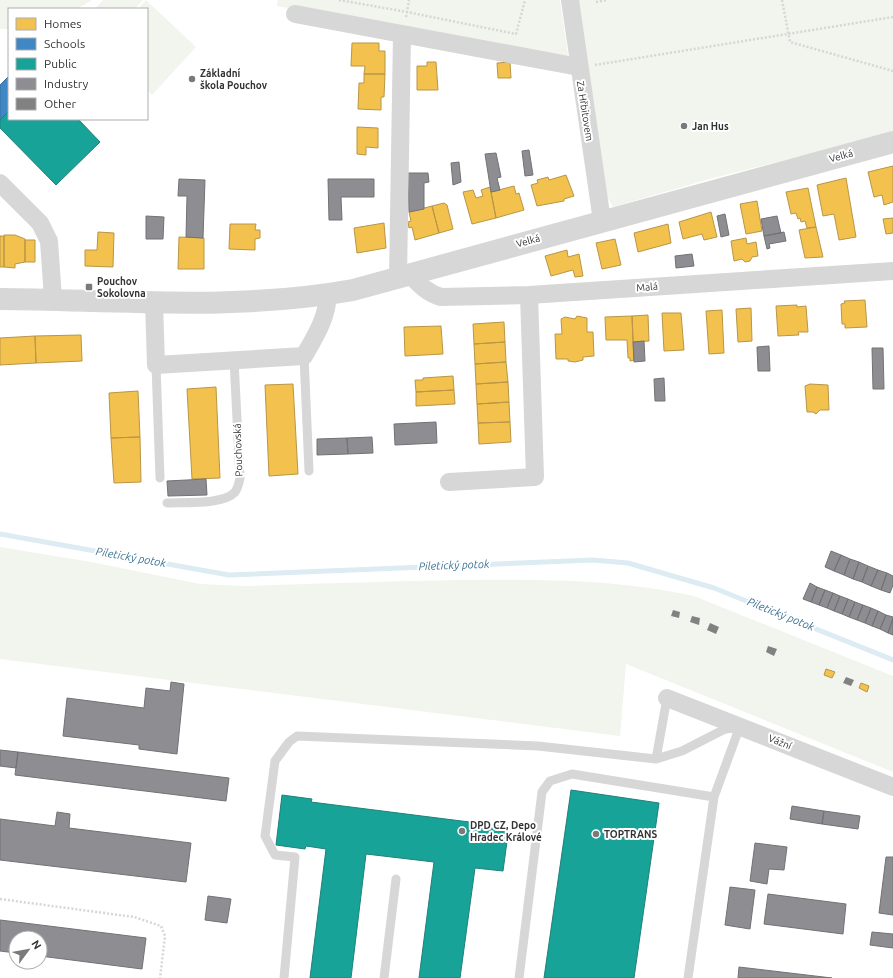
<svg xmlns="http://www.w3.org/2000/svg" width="893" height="978" viewBox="0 0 893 978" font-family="Ubuntu,sans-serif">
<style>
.green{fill:#f1f5ed}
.homes{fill:#f2c14e;stroke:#b99646}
.schools{fill:#3f88c5;stroke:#3b6e99}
.public{fill:#17a398;stroke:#1f817a}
.industry{fill:#8d8d92;stroke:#727276}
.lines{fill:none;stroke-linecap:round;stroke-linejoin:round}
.stream{stroke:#ddebf3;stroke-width:5}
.building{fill:#818181}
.path{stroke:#d6d6d6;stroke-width:2.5;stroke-dasharray:2 2;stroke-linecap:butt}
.service{stroke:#d7d7d7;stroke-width:9}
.minor{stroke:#d7d7d7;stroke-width:18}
.tertiary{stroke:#d7d7d7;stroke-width:22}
.poi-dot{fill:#7a7a7a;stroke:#fff;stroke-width:1.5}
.labels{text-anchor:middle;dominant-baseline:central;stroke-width:4;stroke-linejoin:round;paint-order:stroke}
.poi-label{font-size:10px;font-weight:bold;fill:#333;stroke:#fff;text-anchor:start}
.street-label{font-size:10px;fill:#333;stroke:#fff}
.water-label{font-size:11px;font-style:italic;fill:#3f7597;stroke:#fff}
</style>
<rect width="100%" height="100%" fill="#fff"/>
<path class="green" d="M 0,0 L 92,0 L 77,9 L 9,9 L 9,29 L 0,29 Z
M 103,0 L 143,0 L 135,9 L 95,9 Z
M 146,0 L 196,47 L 152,95 L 147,90 L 147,9 L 138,9 Z
M 278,0 L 560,0 L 568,55 L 562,61 L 277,6 Z
M 578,0 L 893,0 L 893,133 L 713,178 L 613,207 L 606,195 Z
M 0,547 L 91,562 L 200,584 L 243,586 C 316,584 390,581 463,580 C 541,579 618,579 694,596 L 893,676 L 893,772 L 626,664 L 620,736 L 0,659 Z"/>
<path class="homes" d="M 352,43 L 379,43 L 379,51 L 385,51 L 385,74 L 364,74 L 365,66 L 351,66 Z
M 427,62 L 436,62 L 438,90 L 417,90 L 417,66 L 427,66 Z
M 510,62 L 511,78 L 498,78 L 497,63 Z
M 364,74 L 385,74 L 384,97 L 381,97 L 381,110 L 358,109 L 359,83 L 364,83 Z
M 357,127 L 378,128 L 378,148 L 366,147 L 366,155 L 357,154 Z
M 893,166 L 893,202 L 884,205 L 882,195 L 874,197 L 868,172 Z
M 566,175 L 574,196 L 564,199 L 564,201 L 537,206 L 531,185 L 538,183 L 537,180 L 548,177 L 549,180 Z
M 846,178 L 856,237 L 839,240 L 834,214 L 823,216 L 817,185 Z
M 514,186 L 516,194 L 519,193 L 524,210 L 496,218 L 491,192 Z
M 490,187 L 496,218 L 472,224 L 463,192 L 473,190 L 476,198 L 483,196 L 481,190 Z
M 808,188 L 816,227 L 807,228 L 805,221 L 801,222 L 800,218 L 798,219 L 796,213 L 791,214 L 786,192 Z
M 757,201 L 762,231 L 746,234 L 740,204 Z
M 444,203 L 447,205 L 453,229 L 439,233 L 432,206 Z
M 432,206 L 439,233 L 415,240 L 412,227 L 409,228 L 408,222 L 411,221 L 409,212 Z
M 711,212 L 717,237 L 704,240 L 702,234 L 683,239 L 679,222 Z
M 893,218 L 893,233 L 886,234 L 883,219 Z
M 384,223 L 386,248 L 357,253 L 354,228 Z
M 230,224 L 256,224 L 255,230 L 260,230 L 260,238 L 255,239 L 255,250 L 229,249 Z
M 668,224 L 671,243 L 638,252 L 634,233 Z
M 816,227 L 823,257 L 805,258 L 799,230 Z
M 98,232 L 114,233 L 113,267 L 85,266 L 85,250 L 97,250 Z
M 4,235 L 15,235 L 25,239 L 25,262 L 15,264 L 15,268 L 4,267 Z
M 0,236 L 4,236 L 4,267 L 0,267 Z
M 179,237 L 204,238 L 204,269 L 178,269 Z
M 746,238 L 747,244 L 756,242 L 758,256 L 752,257 L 750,261 L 745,262 L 742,259 L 734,261 L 731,241 Z
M 615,239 L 621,265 L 602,269 L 596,243 Z
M 25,240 L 35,240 L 35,262 L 25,262 Z
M 567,250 L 568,257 L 579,254 L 583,276 L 575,277 L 573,270 L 551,276 L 545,256 Z
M 865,300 L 867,327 L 845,328 L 845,324 L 842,324 L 841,304 L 845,303 L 844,301 Z
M 797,305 L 797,307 L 806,306 L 808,332 L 798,332 L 799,335 L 778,336 L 776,306 Z
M 751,308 L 752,341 L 738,342 L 736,309 Z
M 722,310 L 724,353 L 709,354 L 706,311 Z
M 662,313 L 681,313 L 684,350 L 664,351 Z
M 648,315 L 649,341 L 633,342 L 632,316 Z
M 577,316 L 587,318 L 587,332 L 593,332 L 594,356 L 583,357 L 583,360 L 575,362 L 568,361 L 568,359 L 556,359 L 555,334 L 562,334 L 561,319 L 565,317 L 575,319 Z
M 632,316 L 634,360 L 630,361 L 630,358 L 628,358 L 627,340 L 606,340 L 605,317 Z
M 504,322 L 505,342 L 474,344 L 473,324 Z
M 441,326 L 443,354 L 405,356 L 404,327 Z
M 81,335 L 82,361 L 36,363 L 35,336 Z
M 35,336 L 36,363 L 0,365 L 0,338 Z
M 505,342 L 506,362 L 475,364 L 474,344 Z
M 506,362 L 508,382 L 476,384 L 475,364 Z
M 453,376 L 454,390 L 416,392 L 415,380 L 423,380 L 423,378 Z
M 508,382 L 509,402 L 477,404 L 476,384 Z
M 293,384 L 298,474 L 269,476 L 265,385 Z
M 810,384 L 828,385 L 829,410 L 820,410 L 816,414 L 813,412 L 807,412 L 805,386 Z
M 216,387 L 220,478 L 192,479 L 187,389 Z
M 454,390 L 455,404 L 416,406 L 416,392 Z
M 138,391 L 140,437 L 111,438 L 109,393 Z
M 509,402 L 510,422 L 478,423 L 477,404 Z
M 510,422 L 511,442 L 479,444 L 478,423 Z
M 140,437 L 141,482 L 114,483 L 111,438 Z
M 826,669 L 835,672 L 832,678 L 824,675 Z
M 861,683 L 869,686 L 867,692 L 859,688 Z"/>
<path class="schools" d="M 9,76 L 9,111 L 0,120 L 0,85 Z"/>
<path class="public" d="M 9,111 L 9,119 L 78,119 L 100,142 L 56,185 L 0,128 L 0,120 Z
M 571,790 L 659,803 L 634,978 L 544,978 Z
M 282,795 L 312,799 L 311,802 L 509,827 L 503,871 L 475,868 L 460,978 L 419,978 L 434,862 L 366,854 L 351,978 L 310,978 L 326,849 L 306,846 L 305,849 L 276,845 Z"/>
<path class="industry" d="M 529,150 L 533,175 L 525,176 L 522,151 Z
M 496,153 L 501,177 L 497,178 L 500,190 L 491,192 L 485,154 Z
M 459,162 L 461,182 L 453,185 L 451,163 Z
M 408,173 L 428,173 L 429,182 L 424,183 L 424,209 L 409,212 Z
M 179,179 L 205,180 L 203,238 L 186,237 L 187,196 L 178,196 Z
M 328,179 L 374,179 L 374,197 L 341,197 L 342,220 L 329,220 Z
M 725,214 L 729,235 L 721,237 L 717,216 Z
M 146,216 L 164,217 L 163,239 L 146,239 Z
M 777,216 L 781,233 L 764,236 L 761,219 Z
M 784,232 L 786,241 L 769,244 L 770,248 L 767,249 L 764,236 Z
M 692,254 L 694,266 L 676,268 L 675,256 Z
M 644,341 L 645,361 L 634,362 L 633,342 Z
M 769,346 L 770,371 L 758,371 L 757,347 Z
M 872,348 L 883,348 L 884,389 L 873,389 Z
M 664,378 L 665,401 L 655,401 L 654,379 Z
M 436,422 L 437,443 L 395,445 L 394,424 Z
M 372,437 L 373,453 L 348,454 L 347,438 Z
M 347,438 L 348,454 L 317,455 L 317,439 Z
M 206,479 L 207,495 L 168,496 L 167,481 Z
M 831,551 L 841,555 L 834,571 L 825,567 Z
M 841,555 L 850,559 L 844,575 L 834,571 Z
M 850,559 L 859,562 L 853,579 L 844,575 Z
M 859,562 L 868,566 L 862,582 L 853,579 Z
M 868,566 L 878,570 L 871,586 L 862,582 Z
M 878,570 L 887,573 L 881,590 L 871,586 Z
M 887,573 L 893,576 L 893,585 L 890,593 L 881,590 Z
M 810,583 L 817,587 L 811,602 L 803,599 Z
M 817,587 L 825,590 L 819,605 L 811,602 Z
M 825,590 L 833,593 L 827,608 L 819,605 Z
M 833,593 L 840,596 L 834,611 L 827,608 Z
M 840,596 L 848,599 L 842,614 L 834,611 Z
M 848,599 L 855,602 L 849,617 L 842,614 Z
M 855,602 L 863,605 L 857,620 L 849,617 Z
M 863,605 L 871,608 L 865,623 L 857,620 Z
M 871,608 L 878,611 L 872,626 L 865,623 Z
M 878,611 L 886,615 L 880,629 L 872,626 Z
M 886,615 L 893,617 L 888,633 L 880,629 Z
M 893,619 L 893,635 L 888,633 Z
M 171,682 L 184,684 L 177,754 L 139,749 L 139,745 L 63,736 L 67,698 L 144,708 L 146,688 L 170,691 Z
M 0,750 L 18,752 L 16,768 L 0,766 Z
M 18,752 L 229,778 L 226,801 L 15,775 Z
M 792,806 L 824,811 L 822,824 L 790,819 Z
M 824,811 L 860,816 L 858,829 L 822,824 Z
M 57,812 L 70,814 L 69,828 L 191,843 L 186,882 L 0,860 L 0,819 L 55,826 Z
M 755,843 L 787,847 L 784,870 L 769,869 L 767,884 L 750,881 Z
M 886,857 L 893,857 L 893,915 L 879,913 Z
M 730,887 L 755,890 L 750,929 L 725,925 Z
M 768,894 L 846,904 L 843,934 L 764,924 Z
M 208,896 L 231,899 L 227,923 L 205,920 Z
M 0,920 L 146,938 L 142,969 L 40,956 L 40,938 L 16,938 L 16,953 L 0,951 Z
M 872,932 L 893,934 L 893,948 L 870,945 Z
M 739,967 L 832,978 L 738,978 Z"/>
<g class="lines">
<path class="stream" d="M 0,534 L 229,575 L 593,560 L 628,563 L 714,588 L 893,660"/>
</g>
<path class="building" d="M 673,610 L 680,612 L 679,618 L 671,616 Z
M 692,616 L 700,618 L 699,625 L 690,622 Z
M 710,623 L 719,627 L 716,634 L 707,630 Z
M 768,646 L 777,649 L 774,656 L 766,652 Z
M 846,677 L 854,680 L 851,686 L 843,683 Z"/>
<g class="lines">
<path class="path" d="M 339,0 L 407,12 L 409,0
M 782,0 L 790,42 L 893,71
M 596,2 L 607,0
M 406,17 L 407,12 L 516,34 L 525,0
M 595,65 L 893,17
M 0,899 L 134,917 L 161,926 L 165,936 L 160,978"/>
<path class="service" d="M 304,356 L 309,471
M 156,365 L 160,478
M 167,503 C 183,502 224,505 235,492 C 238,488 239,483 240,478 L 234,360
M 656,759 L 682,751 L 723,730 L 735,727
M 284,978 L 295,857 L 275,855 L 265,836 L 275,761 L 289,742 L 297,736 L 538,746 L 656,759 L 667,698
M 384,978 L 396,879
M 519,978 L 542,792 L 550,781 L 572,774 L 714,797
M 688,978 L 714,797 L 740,726"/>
<path class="minor" d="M 570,0 L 602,221
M 295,14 L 579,67
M 0,183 L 40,223 L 49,241 L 53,299
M 409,274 C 419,284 427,293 441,297 L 529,295 L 893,271
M 398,277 L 402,34
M 154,302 L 156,365 L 304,356 C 316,335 327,318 328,294
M 449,482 L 535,477 L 529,295
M 667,698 L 893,787"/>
<path class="tertiary" d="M 0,299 C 118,300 237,311 353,290 L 893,142"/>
</g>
<g class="poi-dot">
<circle cx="192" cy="79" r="4"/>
<circle cx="684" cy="126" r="4"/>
<rect x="85" y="283" width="8" height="8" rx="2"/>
<circle cx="462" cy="831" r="4"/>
<circle cx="596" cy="834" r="4"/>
</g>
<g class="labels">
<g class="poi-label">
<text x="200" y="73">Základní<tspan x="200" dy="12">škola Pouchov</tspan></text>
<text x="692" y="126">Jan Hus</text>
<text x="97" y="281">Pouchov<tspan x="97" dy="12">Sokolovna</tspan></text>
<text x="470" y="825">DPD CZ, Depo<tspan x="470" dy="12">Hradec Králové</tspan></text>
<text x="604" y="834">TOPTRANS</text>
</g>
<g class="street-label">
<text transform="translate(585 111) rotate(81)">Za Hřbitovem</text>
<text transform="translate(841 156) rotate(-15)">Velká</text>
<text transform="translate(528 241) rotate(-15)">Velká</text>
<text transform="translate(647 287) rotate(-4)">Malá</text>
<text transform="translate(238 450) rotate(-92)">Pouchovská</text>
<text transform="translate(780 742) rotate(22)">Vážní</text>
</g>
<g class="water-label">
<text transform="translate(131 557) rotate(10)">Piletický potok</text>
<text transform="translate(454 565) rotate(-2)">Piletický potok</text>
<text transform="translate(781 614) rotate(22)">Piletický potok</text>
</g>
</g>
<rect x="8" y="8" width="140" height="112" fill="#ffffff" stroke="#adadad"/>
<rect x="16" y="18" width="20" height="12" fill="#f2c14e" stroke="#adadad"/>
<text x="44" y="28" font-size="12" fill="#333333">Homes</text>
<rect x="16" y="38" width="20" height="12" fill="#3f88c5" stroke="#adadad"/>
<text x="44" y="48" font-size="12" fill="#333333">Schools</text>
<rect x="16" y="58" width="20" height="12" fill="#17a398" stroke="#adadad"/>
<text x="44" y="68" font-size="12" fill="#333333">Public</text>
<rect x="16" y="78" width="20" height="12" fill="#8d8d92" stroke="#adadad"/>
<text x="44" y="88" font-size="12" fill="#333333">Industry</text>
<rect x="16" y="98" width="20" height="12" fill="#818181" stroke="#adadad"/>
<text x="44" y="108" font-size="12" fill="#333333">Other</text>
<g transform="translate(28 950) rotate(58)"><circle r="19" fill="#ffffff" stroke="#adadad"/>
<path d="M0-3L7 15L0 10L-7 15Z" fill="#7a7a7a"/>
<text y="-6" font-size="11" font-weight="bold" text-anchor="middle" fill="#333333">N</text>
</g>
</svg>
